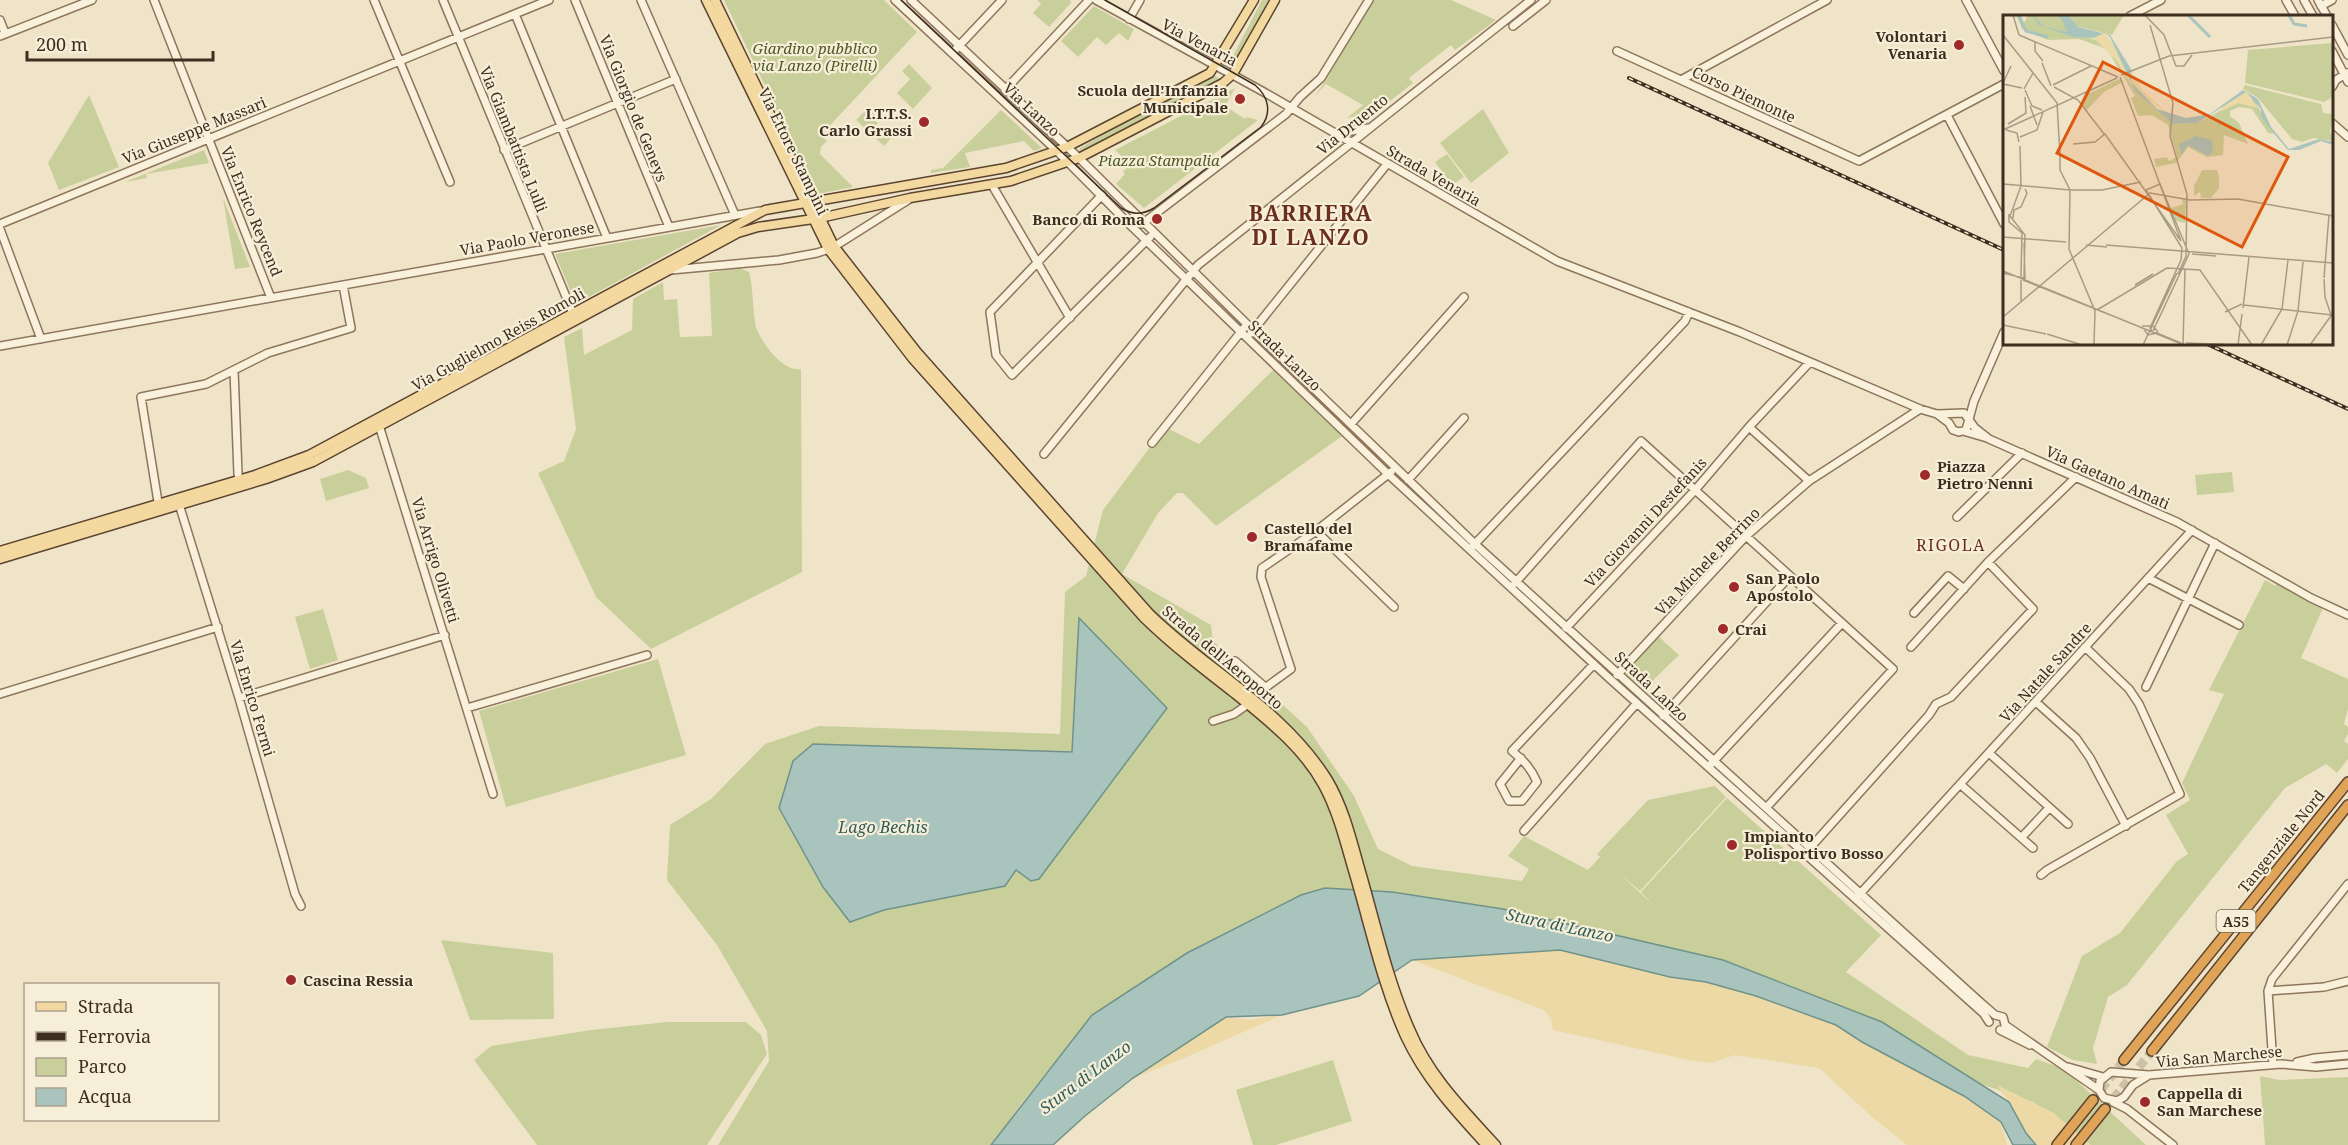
<svg xmlns="http://www.w3.org/2000/svg" width="2348" height="1145" viewBox="0 0 2348 1145" font-family="'Noto Serif',serif">
<style>
.green{fill:#c9cf9b}
.sand{fill:#ecd9a5}
.water{fill:#a9c4bc;stroke:#6f938a;stroke-width:1.5}
.lines{fill:none;stroke-linecap:round;stroke-linejoin:round}
.highway-tunnel{stroke:#ccc0a6;stroke-width:9;stroke-dasharray:9 4.5;stroke-linecap:butt}
.minor-casing{stroke:#8d765c;stroke-width:10}
.major-casing{stroke:#5b4430;stroke-width:11}
.highway-casing{stroke:#5b4430;stroke-width:12}
.minor{stroke:#faf1dc;stroke-width:7}
.major{stroke:#f3d9a0;stroke-width:8}
.highway{stroke:#e0a458;stroke-width:9}
.tram{stroke:#3d2e20;stroke-width:1.5}
.rail-casing{stroke:#3d2e20;stroke-width:4}
.rail{stroke:#f7eed8;stroke-width:1.5;stroke-dasharray:4.5;stroke-linecap:butt}
.poi-dot{fill:#9e2a2b;stroke:#f7eed8;stroke-width:2}
.labels{text-anchor:middle;dominant-baseline:central;stroke-width:4.5;stroke-linejoin:round;paint-order:stroke}
.shield{fill:#f7eed8;stroke:#756857;stroke-width:1.5}
.shield-label{font-size:14px;font-weight:bold;fill:#3d2e20}
.poi-label{font-size:15px;font-weight:bold;fill:#3d2e20;stroke:#f7eed8;text-anchor:start}
.street-label{font-size:15px;fill:#3d2e20;stroke:#f7eed8}
.park-label{font-size:15px;font-style:italic;fill:#4d5a26;stroke:#f7eed8}
.neighbourhood-label{font-size:16px;letter-spacing:1.5px;fill:#6b2e1e;stroke:#f7eed8}
.water-label{font-size:16px;font-style:italic;fill:#2f5d5a;stroke:#f7eed8}
.district-label{font-size:21px;font-weight:bold;letter-spacing:1.5px;fill:#6b2e1e;stroke:#f7eed8}
.inset-river{fill:none;stroke:#a9c4bc;stroke-width:3}
.inset-road{fill:none;stroke:#a89b85;stroke-width:1.5}
.view{fill:#df570d;fill-opacity:0.15;stroke:#df570d;stroke-width:3}
.inset-edge{fill:none;stroke:#3d2e20;stroke-width:3}
</style>
<rect width="100%" height="100%" fill="#f0e4c8"/>
<path class="green" d="M 724,0 L 884,0 L 917,32 L 821,135 L 827,141 L 821,147 L 820,154 L 853,187 L 817,194 Z
M 1037,0 L 1070,0 L 1071,3 L 1049,27 L 1033,13 L 1041,4 Z
M 1262,0 L 1271,0 L 1237,59 L 1233,56 Z
M 1372,0 L 1451,0 L 1496,20 L 1455,50 L 1451,45 L 1409,78 L 1413,83 L 1376,112 L 1347,118 L 1363,105 L 1326,84 L 1314,97 L 1325,82 Z
M 1094,6 L 1134,29 L 1128,41 L 1119,33 L 1106,45 L 1097,37 L 1078,57 L 1061,41 Z
M 909,64 L 932,88 L 913,109 L 897,93 L 910,79 L 902,71 Z
M 1215,76 L 1220,79 L 1081,154 L 1079,153 L 1080,148 L 1128,120 Z
M 1235,88 L 1225,106 L 1245,119 L 1247,117 L 1258,120 L 1144,208 L 1116,184 L 1125,174 L 1123,172 L 1130,164 L 1115,150 Z
M 89,95 L 119,167 L 59,190 L 48,163 Z
M 868,108 L 879,118 L 876,121 L 878,123 L 872,130 L 876,133 L 882,127 L 892,137 L 884,146 L 856,120 Z
M 1483,109 L 1509,153 L 1471,183 L 1440,143 Z
M 1001,110 L 1042,148 L 1034,151 L 1024,141 L 965,153 L 970,167 L 931,173 L 931,170 L 943,168 Z
M 204,150 L 209,163 L 146,174 L 147,178 L 125,182 Z
M 1447,154 L 1464,177 L 1452,185 L 1435,162 Z
M 223,198 L 250,267 L 235,269 Z
M 721,225 L 576,304 L 555,254 Z
M 739,268 L 749,272 C 754,288 752,320 758,332 C 764,346 785,373 801,369 L 802,572 L 651,649 L 596,597 L 538,473 L 564,461 L 576,429 L 564,337 L 582,328 L 584,355 L 632,330 L 633,299 L 663,282 L 664,300 L 677,299 L 680,337 L 712,336 L 709,273 Z
M 1277,366 L 1342,436 L 1216,526 L 1183,493 L 1177,493 L 1158,513 L 1122,574 L 1211,625 L 1213,641 L 1307,727 L 1354,796 L 1378,849 L 1412,866 L 1522,881 L 1529,869 L 1508,856 L 1524,836 L 1588,870 L 1600,857 L 1597,854 L 1648,800 L 1715,786 L 1726,797 L 1640,891 L 1620,874 L 1653,905 L 1641,892 L 1727,798 L 1881,935 L 1846,972 L 1968,1055 L 2028,1068 L 2036,1059 L 2064,1069 L 2146,1145 L 2090,1145 L 2033,1102 L 1981,1084 L 1882,1022 L 1723,960 L 1503,909 L 1392,892 L 1325,888 L 1092,1015 L 1021,1104 L 992,1145 L 718,1145 L 769,1061 L 767,1031 L 717,945 L 667,880 L 670,825 L 711,799 L 765,744 L 819,726 L 1060,734 L 1065,592 L 1086,576 L 1103,510 L 1165,427 L 1199,444 Z
M 348,470 L 366,478 L 369,488 L 326,501 L 320,479 Z
M 2232,472 L 2234,492 L 2197,495 L 2195,475 Z
M 2265,580 L 2275,586 L 2277,583 L 2323,608 L 2301,658 L 2348,679 L 2348,709 L 2344,724 L 2348,727 L 2348,734 L 2344,741 L 2348,744 L 2348,759 L 2337,773 L 2326,764 L 2285,788 L 2127,985 L 2108,997 L 2093,1048 L 2097,1064 L 2073,1060 L 2047,1047 L 2082,956 L 2120,933 L 2177,861 L 2188,854 L 2166,815 L 2190,800 L 2182,783 L 2224,694 L 2209,690 Z
M 323,609 L 338,660 L 310,669 L 295,617 Z
M 1658,636 L 1679,655 L 1644,689 L 1624,673 Z
M 658,659 L 686,755 L 506,807 L 479,711 Z
M 441,940 L 553,953 L 554,1019 L 470,1020 Z
M 667,1022 L 746,1022 L 761,1035 L 767,1054 L 707,1145 L 537,1145 L 474,1060 L 491,1046 L 591,1030 Z
M 1333,1060 L 1352,1121 L 1276,1145 L 1253,1145 L 1236,1090 Z
M 2260,1076 L 2280,1080 L 2348,1077 L 2348,1145 L 2265,1145 Z"/>
<path class="sand" d="M 1499,946 L 1560,950 L 1670,977 L 1706,982 L 1756,996 L 1836,1025 L 1862,1042 L 1964,1096 L 2001,1122 L 2007,1145 L 1907,1145 L 1872,1117 L 1819,1068 L 1735,1055 L 1711,1063 L 1689,1060 L 1553,1030 L 1551,1019 L 1544,1010 L 1412,960 Z
M 1282,1015 L 1184,1058 L 1133,1078 L 1226,1017 L 1250,1020 Z
M 1997,1085 L 2054,1113 L 2091,1145 L 2033,1145 L 2009,1102 Z"/>
<path class="water" d="M 1079,618 L 1167,708 L 1039,879 L 1031,881 L 1016,870 L 1005,886 L 884,910 L 850,922 L 823,887 L 779,808 L 793,761 L 813,744 L 1072,752 Z
M 1325,888 L 1392,892 L 1503,909 L 1723,960 L 1882,1022 L 2009,1102 L 2026,1133 L 2036,1145 L 2013,1145 L 2001,1122 L 1964,1096 L 1862,1042 L 1836,1025 L 1756,996 L 1706,982 L 1670,977 L 1560,950 L 1412,960 L 1359,996 L 1282,1015 L 1226,1017 L 1133,1078 L 1085,1116 L 1053,1145 L 991,1145 L 1092,1015 L 1187,953 L 1301,895 Z"/>
<g class="lines">
<path class="highway-tunnel" d="M 2093,1100 L 2124,1060
M 2105,1109 L 2152,1051"/>
<g class="minor-casing">
<path id="minor" d="M 154,0 L 271,298
M 374,0 L 450,182
M 443,0 L 574,316
M 575,0 L 669,227
M 641,0 L 735,215
M 895,0 L 1057,151 L 1127,222 L 1388,474 L 1610,679 L 1984,1014 L 1989,1022
M 911,0 L 1079,158 L 1253,330 L 1475,544 L 1979,1001 L 1995,1015 L 2003,1017 L 2005,1025
M 1096,0 L 1262,91 L 1557,261 L 1740,332 L 1920,409 L 1937,414 L 1964,413 L 1975,428 L 1989,439 L 2177,522 L 2311,598 L 2348,615
M 1966,0 L 2004,71
M 2286,0 L 2295,16
M 2304,0 L 2313,16
M 2318,0 L 2327,16
M 2321,6 L 2332,0
M 515,14 L 607,238
M 2130,16 L 2161,0
M 1129,19 L 1140,0
M 0,20 L 5,33
M 2332,25 L 2348,55
M 1513,26 L 1546,0
M 0,36 L 92,0
M 956,49 L 1002,0
M 1617,51 L 1859,161 L 2004,84
M 2332,51 L 2348,82
M 1681,80 L 1827,0
M 2332,87 L 2336,80 L 2347,73
M 1005,90 L 1089,0
M 1947,115 L 2004,224
M 2332,123 L 2348,137
M 1335,134 L 1368,128
M 504,150 L 676,79
M 992,185 L 1070,318
M 1102,195 L 990,312 L 996,355 L 1012,375 L 1150,237
M 0,224 L 549,0
M 1142,224 L 1286,114 L 1300,97 L 1321,78 L 1369,0
M 0,229 L 41,339
M 671,270 L 779,260 L 817,253 L 832,248 L 908,200
M 1251,333 L 1387,164
M 0,346 L 760,211
M 234,370 L 238,474 L 240,484
M 1937,414 L 1949,423 L 1953,430 L 1959,432 L 1966,430 L 1974,401 L 2004,332
M 378,422 L 493,794
M 1351,424 L 1464,297
M 1749,427 L 1809,481
M 1963,431 L 1987,438
M 1152,443 L 1244,328
M 1044,454 L 1198,265 L 1531,0
M 1408,480 L 1464,418
M 178,501 L 239,698 L 295,894 L 301,906
M 159,508 L 141,397 L 206,384 L 268,353 L 351,328 L 343,285
M 1957,517 L 2022,453
M 1316,531 L 1394,607
M 1473,546 L 1685,321 L 1689,312
M 2148,578 L 2239,625
M 1515,583 L 1641,441 L 1893,669 L 1766,808
M 1914,613 L 1948,576 L 1964,589
M 1566,628 L 1696,489 L 1749,427 L 1809,363
M 1911,647 L 1988,562 L 2076,477
M 1235,661 L 1265,687
M 1617,675 L 1745,537 L 1809,481 L 1920,409
M 2146,687 L 2215,543
M 1258,693 L 1291,669 L 1261,577 L 1262,568 L 1316,531 L 1391,472
M 0,694 L 218,627
M 239,698 L 445,635
M 2036,702 L 2076,738 L 2090,758 L 2126,826
M 467,708 L 647,655
M 1663,716 L 1789,577
M 1213,721 L 1234,714 L 1244,707
M 1989,753 L 2068,824
M 1521,758 L 1500,784 L 1509,801 L 1522,801 L 1537,782 C 1531,768 1524,761 1512,751 L 1594,664
M 1711,764 L 1842,623
M 1960,784 L 2033,848
M 1524,831 L 1637,703
M 2022,837 L 2049,808
M 1810,848 L 1929,715 L 1936,704 L 1951,697 L 2033,609 L 1988,562
M 2041,875 L 2047,870 L 2180,794 L 2139,704 L 2129,689 L 2085,647
M 1858,896 L 2192,530
M 2268,991 L 2324,987 L 2348,981
M 2005,1025 L 2099,1090
M 2000,1030 L 2030,1045
M 2297,1062 L 2315,1058 L 2348,1055
M 2273,1064 L 2268,991 L 2272,979 L 2348,884
M 2068,1067 L 2103,1077
M 2149,1075 L 2133,1085 L 2124,1097 L 2117,1101 L 2104,1098 L 2099,1090 L 2100,1081 L 2111,1072 L 2149,1075 L 2281,1064 L 2316,1067 L 2348,1064
M 2113,1102 L 2127,1109 L 2173,1145"/>
</g>
<g class="major-casing">
<path id="major" d="M 706,0 L 828,249 L 912,358 L 1144,618 C 1173,646 1204,670 1235,694 C 1268,721 1302,747 1323,785 C 1337,811 1344,839 1352,867 C 1369,923 1381,983 1405,1036 C 1425,1079 1455,1111 1486,1145
M 715,0 L 834,246 L 917,352 L 1149,613 C 1207,670 1284,709 1328,780 C 1343,805 1351,836 1359,865 C 1375,919 1387,977 1410,1029 C 1429,1075 1463,1109 1496,1145
M 0,551 L 255,475 L 309,455 L 765,210 L 1006,168 L 1067,147 L 1210,73 L 1254,0
M 0,559 L 266,479 L 313,462 L 738,233 L 758,227 L 820,218 L 910,198 L 1011,181 L 1079,158 L 1223,83 L 1233,74 L 1275,0"/>
</g>
<g class="highway-casing">
<path id="highway" d="M 2152,1051 L 2348,805
M 2124,1060 L 2348,782
M 2057,1145 L 2093,1100
M 2076,1145 L 2105,1109"/>
</g>
<use href="#minor" class="minor"/>
<use href="#major" class="major"/>
<use href="#highway" class="highway"/>
<path class="tram" d="M 901,0 L 1121,208 C 1132,215 1143,215 1154,208 L 1261,127 C 1272,113 1269,97 1255,85 L 1105,0"/>
<g class="rail-casing">
<path id="rail" d="M 1629,78 L 2004,250
M 2207,344 L 2348,409"/>
</g>
<use href="#rail" class="rail"/>
</g>
<g class="poi-dot">
<circle cx="1959" cy="45" r="6"/>
<circle cx="1240" cy="99" r="6"/>
<circle cx="924" cy="122" r="6"/>
<circle cx="1157" cy="219" r="6"/>
<circle cx="1925" cy="475" r="6"/>
<circle cx="1252" cy="537" r="6"/>
<circle cx="1734" cy="587" r="6"/>
<circle cx="1723" cy="629" r="6"/>
<circle cx="1732" cy="845" r="6"/>
<circle cx="291" cy="980" r="6"/>
<circle cx="2145" cy="1102" r="6"/>
</g>
<g class="labels">
<rect class="shield" x="2216.5" y="910" width="39" height="22" rx="4.5"/>
<g class="shield-label">
<text x="2236" y="921">A55</text>
</g>
<g class="poi-label">
<text x="1947" y="36" text-anchor="end">Volontari<tspan x="1947" dy="17">Venaria</tspan></text>
<text x="1228" y="90" text-anchor="end">Scuola dell'Infanzia<tspan x="1228" dy="17">Municipale</tspan></text>
<text x="912" y="113" text-anchor="end">I.T.T.S.<tspan x="912" dy="17">Carlo Grassi</tspan></text>
<text x="1145" y="219" text-anchor="end">Banco di Roma</text>
<text x="1937" y="466">Piazza<tspan x="1937" dy="17">Pietro Nenni</tspan></text>
<text x="1264" y="528">Castello del<tspan x="1264" dy="17">Bramafame</tspan></text>
<text x="1746" y="578">San Paolo<tspan x="1746" dy="17">Apostolo</tspan></text>
<text x="1735" y="629">Crai</text>
<text x="1744" y="836">Impianto<tspan x="1744" dy="17">Polisportivo Bosso</tspan></text>
<text x="303" y="980">Cascina Ressia</text>
<text x="2157" y="1093">Cappella di<tspan x="2157" dy="17">San Marchese</tspan></text>
</g>
<g class="street-label">
<text transform="translate(1200 42) rotate(28)">Via Venaria</text>
<text transform="translate(1744 94) rotate(25)">Corso Piemonte</text>
<text transform="translate(634 108) rotate(68)">Via Giorgio de Geneys</text>
<text transform="translate(1032 109) rotate(43)">Via Lanzo</text>
<text transform="translate(1352 124) rotate(-39)">Via Druento</text>
<text transform="translate(194 130) rotate(-22)">Via Giuseppe Massari</text>
<text transform="translate(514 139) rotate(68)">Via Giambattista Lulli</text>
<text transform="translate(794 151) rotate(64)">Via Ettore Stampini</text>
<text transform="translate(1434 175) rotate(30)">Strada Venaria</text>
<text transform="translate(252 211) rotate(68)">Via Enrico Reycend</text>
<text transform="translate(527 238) rotate(-10)">Via Paolo Veronese</text>
<text transform="translate(498 339) rotate(-29)">Via Guglielmo Reiss Romoli</text>
<text transform="translate(1285 355) rotate(44)">Strada Lanzo</text>
<text transform="translate(2108 477) rotate(24)">Via Gaetano Amati</text>
<text transform="translate(1645 522) rotate(-47)">Via Giovanni Destefanis</text>
<text transform="translate(436 560) rotate(73)">Via Arrigo Olivetti</text>
<text transform="translate(1707 561) rotate(-46)">Via Michele Berrino</text>
<text transform="translate(1223 657) rotate(40)">Strada dell'Aeroporto</text>
<text transform="translate(2045 672) rotate(-48)">Via Natale Sandre</text>
<text transform="translate(1652 686) rotate(43)">Strada Lanzo</text>
<text transform="translate(253 698) rotate(73)">Via Enrico Fermi</text>
<text transform="translate(2281 841) rotate(-51)">Tangenziale Nord</text>
<text transform="translate(2219 1056) rotate(-5)">Via San Marchese</text>
</g>
<g class="park-label">
<text x="815" y="48">Giardino pubblico<tspan x="815" dy="17">via Lanzo (Pirelli)</tspan></text>
<text x="1159" y="160">Piazza Stampalia</text>
</g>
<g class="neighbourhood-label">
<text x="1951" y="545">RIGOLA</text>
</g>
<g class="water-label">
<text x="883" y="827">Lago Bechis</text>
<text transform="translate(1560 925) rotate(12)">Stura di Lanzo</text>
<text transform="translate(1085 1077) rotate(-37)">Stura di Lanzo</text>
</g>
<g class="district-label">
<text x="1311" y="213">BARRIERA<tspan x="1311" dy="24">DI LANZO</tspan></text>
</g>
</g>
<g transform="translate(2003 15)">
<rect width="330" height="330" fill="#f0e4c8"/>
<path d="M 14,0 L 18,0 L 21,8 L 25,0 L 61,0 L 81,21 L 98,27 L 108,40 L 107,30 L 132,76 L 170,109 L 194,108 L 234,87 L 251,85 L 271,119 L 265,118 L 249,94 L 236,92 L 227,96 L 227,101 L 236,108 L 245,129 L 221,120 L 220,140 L 204,142 L 185,132 L 173,148 L 153,152 L 151,144 L 164,142 L 166,146 L 174,142 L 165,110 L 149,100 L 135,101 L 128,83 L 132,81 L 104,34 L 76,24 L 45,25 L 19,14 ZM 65,0 L 121,0 L 109,20 L 73,11 ZM 330,28 L 330,82 L 321,87 L 242,68 L 245,35 ZM 116,64 L 120,67 L 101,77 L 84,95 L 80,91 L 83,80 ZM 242,70 L 318,89 L 320,98 L 330,99 L 327,116 L 330,126 L 310,123 L 299,127 L 289,124 L 255,83 L 240,74 ZM 199,155 L 214,155 L 216,161 L 216,173 L 208,183 L 198,183 L 197,177 L 191,181 L 191,171 ZM 179,183 L 183,184 L 182,208 L 173,206 L 168,193 L 180,189 Z" fill="#c9cf9b"/>
<path d="M 101,18 L 116,37 L 125,66 L 114,46 L 91,23 ZM 128,54 L 139,75 L 166,100 L 135,77 L 126,63 ZM 243,77 L 255,93 L 235,88 L 219,96 L 219,90 Z" fill="#ecd9a5"/>
<path d="M 29,0 L 42,12 L 64,17 L 58,3 L 52,0 L 65,0 L 75,12 L 107,20 L 128,54 L 128,67 L 154,94 L 183,103 L 207,99 L 240,75 L 255,84 L 268,112 L 286,134 L 316,124 L 330,127 L 330,130 L 318,126 L 296,135 L 285,135 L 268,115 L 258,101 L 258,94 L 243,77 L 194,108 L 170,109 L 132,76 L 107,22 L 101,18 L 91,23 L 70,22 L 36,10 ZM 193,121 L 209,125 L 210,137 L 205,141 L 185,130 L 179,140 L 176,129 Z" fill="#a9c4bc"/>
<path class="inset-river" d="M 15,0 L 23,16 L 45,22M 185,0 L 207,22M 286,0 L 291,9 L 304,11"/>
<path class="inset-road" d="M 10,0 L 16,20 L 115,62M 142,0 L 161,20 L 173,51 L 181,51 L 189,40M 147,10 L 170,88 L 167,121 L 184,179 L 183,241 L 175,259M 0,20 L 54,88 L 57,139M 32,26 L 32,36 L 40,46M 39,48 L 48,71M 118,60 L 166,41 L 330,22M 117,62 L 178,226M 0,68 L 8,51M 0,69 L 19,73M 50,70 L 88,51M 51,72 L 75,85 L 101,119M 21,74 L 30,58M 22,75 L 29,91 L 39,95M 27,91 L 34,110M 5,109 L 23,98 L 22,82M 0,115 L 114,63M 3,115 L 14,118 L 16,127M 17,122 L 34,115 L 40,97M 70,129 L 92,127 L 102,119 L 178,226M 57,140 L 57,155 L 67,175 L 66,234 L 92,296 L 91,330M 0,169 L 67,175 L 99,175 L 138,167M 6,199 L 6,207 L 19,218 L 18,261M 10,203 L 11,195 L 18,192 L 24,178 L 22,174M 0,222 L 63,227M 21,228 L 22,265M 83,230 L 104,232M 103,230 L 330,248M 189,239 L 213,241M 164,253 L 197,255 L 249,330M 0,256 L 181,330M 0,258 L 21,263 L 22,220 L 7,201 L 18,171 L 17,131M 321,263 L 326,200M 321,264 L 322,282 L 328,300M 18,265 L 18,287M 20,265 L 140,313 L 145,320 L 154,318 L 178,328M 132,270 L 150,259M 241,290 L 329,300M 240,293 L 246,242M 94,295 L 164,253M 222,297 L 239,289M 0,302 L 147,178 L 187,185 L 235,184 L 330,201M 0,310 L 43,319M 139,311 L 150,311 L 155,317M 149,316 L 147,313 L 178,245 L 179,233 L 143,175 L 157,169 L 186,239 L 150,316M 44,319 L 79,330M 183,328 L 236,330M 140,330 L 174,258M 180,330 L 182,254M 235,330 L 239,299M 258,330 L 279,294 L 285,245M 284,330 L 295,296 L 300,247M 307,330 L 330,298"/>
<path class="view" d="M 100,47 L 285,142 L 239,232 L 54,138 Z"/>
<rect width="330" height="330" class="inset-edge"/>
</g>
<rect x="24" y="983" width="195" height="138" fill="#f7eed8" stroke="#ada18e" stroke-width="1.5"/>
<rect x="36" y="1002" width="30" height="9" fill="#f3d9a0" stroke="#ada18e" stroke-width="1.5"/>
<text x="78" y="1013" font-size="18" fill="#3d2e20">Strada</text>
<rect x="36" y="1032" width="30" height="9" fill="#3d2e20" stroke="#ada18e" stroke-width="1.5"/>
<text x="78" y="1043" font-size="18" fill="#3d2e20">Ferrovia</text>
<rect x="36" y="1058" width="30" height="18" fill="#c9cf9b" stroke="#ada18e" stroke-width="1.5"/>
<text x="78" y="1073" font-size="18" fill="#3d2e20">Parco</text>
<rect x="36" y="1088" width="30" height="18" fill="#a9c4bc" stroke="#ada18e" stroke-width="1.5"/>
<text x="78" y="1103" font-size="18" fill="#3d2e20">Acqua</text>
<path d="M27 51v9h186v-9" fill="none" stroke="#3d2e20" stroke-width="3"/>
<text x="36" y="51" font-size="18" fill="#3d2e20" stroke="#f7eed8" stroke-width="4.5" paint-order="stroke">200 m</text>
</svg>
